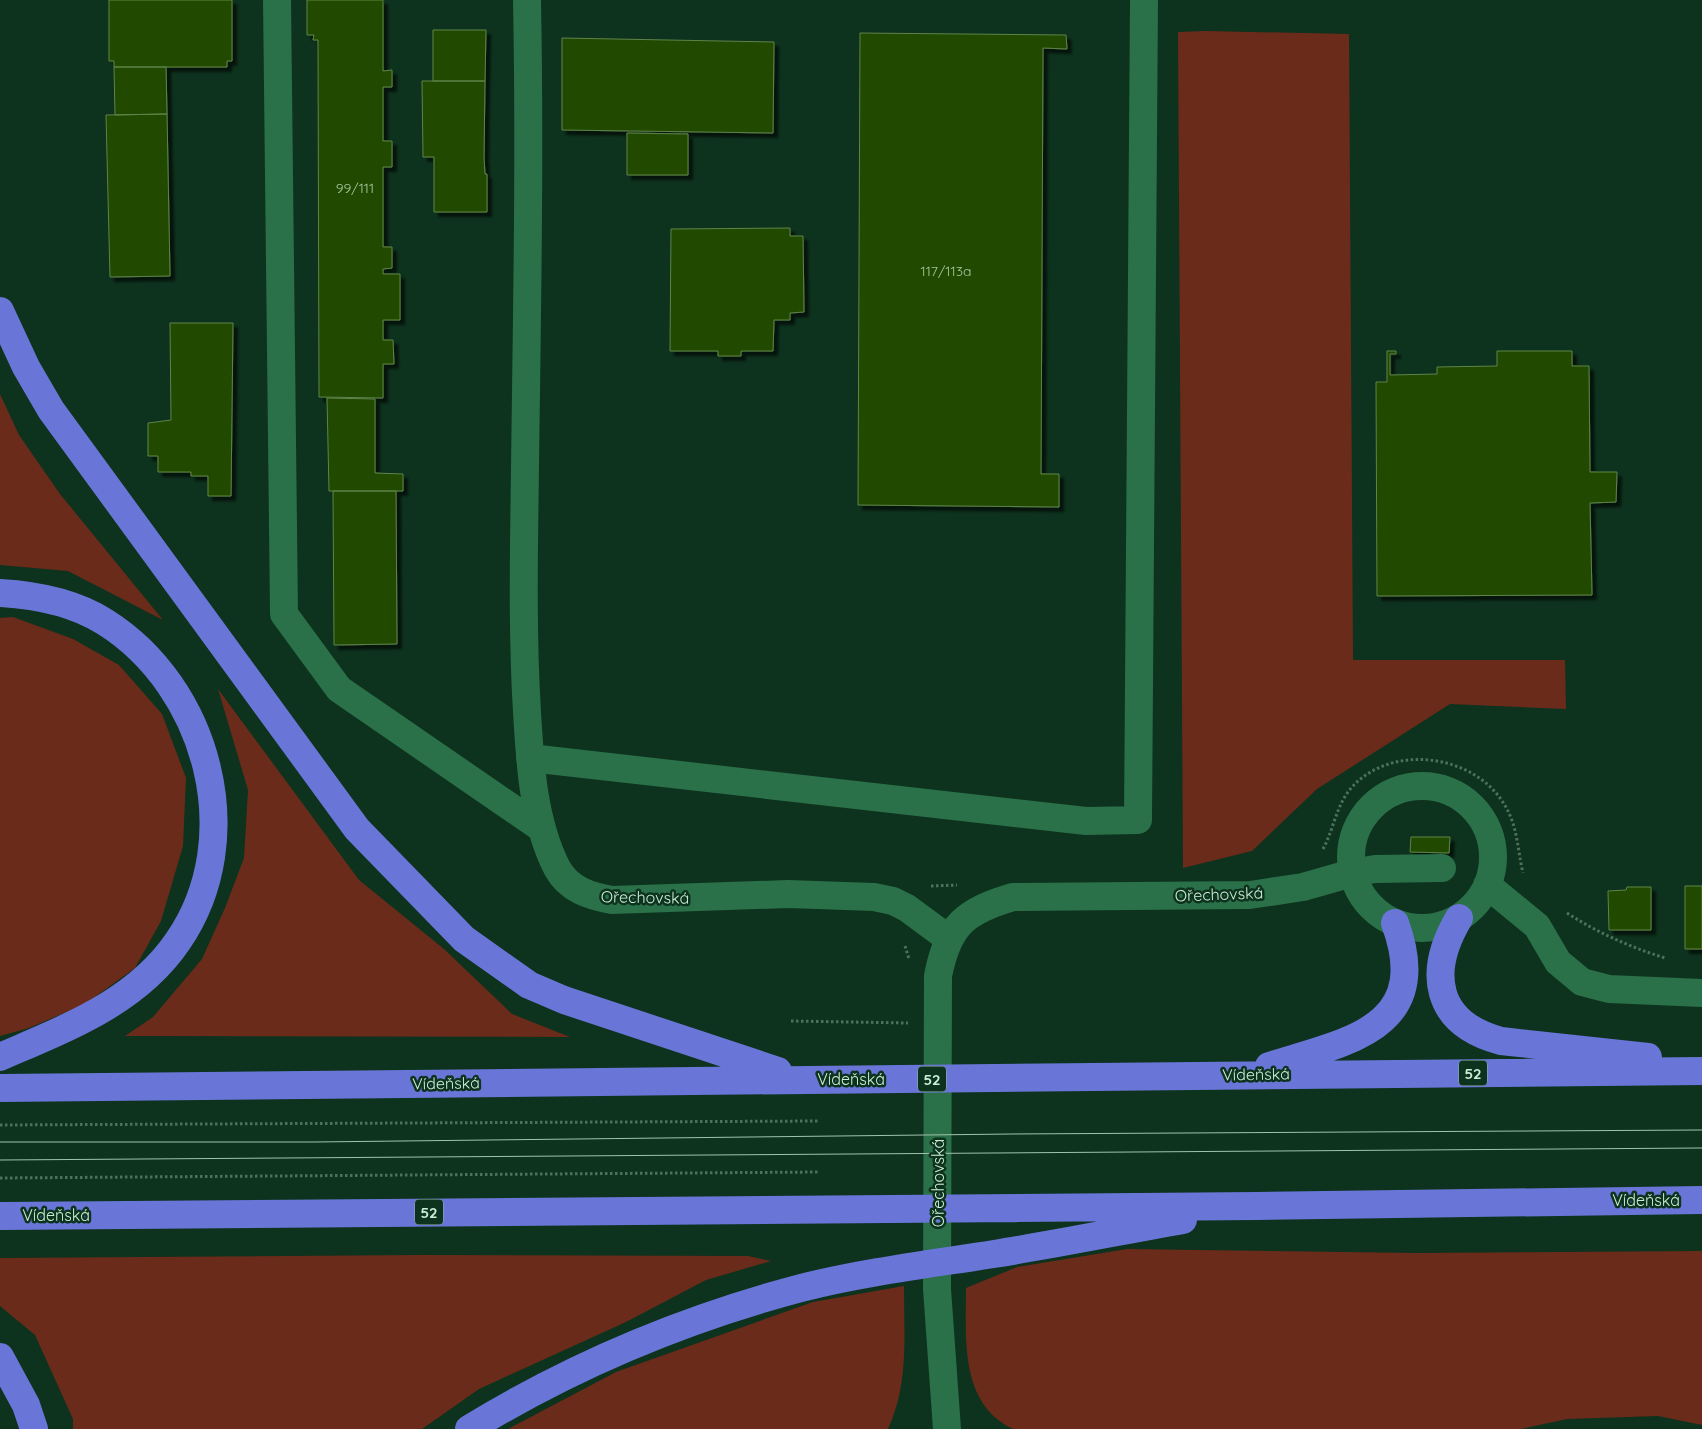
<svg xmlns="http://www.w3.org/2000/svg" width="1702" height="1429" viewBox="0 0 1702 1429" font-family="Quicksand,sans-serif">
<style>
.green{fill:#6b2b1b}
.building{fill:#214900;stroke:#5f8449;filter:url(#shadow)}
.lines{fill:none;stroke-linecap:round;stroke-linejoin:round}
.path{stroke:#4d715b;stroke-width:3;stroke-dasharray:2.5 2.5;stroke-linecap:butt}
.minor{stroke:#2a7048;stroke-width:28}
.highway{stroke:#6976d7;stroke-width:28}
.tram{stroke:#a0c3ab;stroke-width:1}
.labels{text-anchor:middle;dominant-baseline:central;stroke-width:5;stroke-linejoin:round;paint-order:stroke}
.number-label{font-size:14px;fill:#a1c5a0}
.shield{fill:#0d321d;stroke:#93b69e;stroke-width:1}
.shield-label{font-size:15px;font-weight:bold;fill:#cceed6}
.street-label{font-size:16px;fill:#cceed6;stroke:#0d321d}
</style>
<defs>
<filter id="shadow"><feDropShadow dx="4.5" dy="4.5" stdDeviation="1" flood-color="#0009"/></filter>
</defs>
<rect width="100%" height="100%" fill="#0d321d"/>
<path class="green" d="M 1206,31 L 1349,34 L 1353,660 L 1565,660 L 1566,709 L 1450,704 L 1317,789 L 1252,851 L 1183,868 L 1178,32 Z
M 0,394 L 19,435 L 60,494 L 163,620 L 68,571 L 0,565 Z
M 13,617 L 73,639 L 119,665 L 162,714 L 186,778 L 183,846 L 161,921 L 135,968 L 85,1004 L 29,1028 L 0,1036 L 0,618 Z
M 218,689 L 359,880 L 444,949 L 512,1014 L 570,1037 L 125,1036 L 153,1017 L 202,959 L 225,908 L 244,858 L 248,790 Z
M 1127,1249 L 1416,1253 L 1702,1251 L 1702,1425 L 1658,1416 L 1567,1419 L 1521,1429 L 1013,1429 C 959,1404 966,1337 966,1288 L 1017,1267 Z
M 423,1255 L 748,1256 L 771,1261 L 706,1280 L 626,1322 L 479,1389 L 422,1429 L 73,1429 L 73,1419 L 35,1335 L 0,1306 L 0,1258 Z
M 904,1286 C 904,1335 909,1384 888,1429 L 508,1429 L 616,1372 L 813,1302 Z"/>
<path class="building" d="M 109,0 L 232,0 L 232,61 L 227,61 L 227,67 L 114,67 L 114,61 L 109,61 Z
M 307,0 L 383,0 L 383,71 L 392,70 L 392,87 L 383,87 L 383,141 L 392,141 L 392,167 L 383,167 L 383,247 L 392,247 L 392,268 L 383,269 L 383,274 L 400,274 L 400,320 L 383,320 L 383,340 L 393,340 L 394,364 L 383,364 L 383,398 L 319,397 L 318,40 L 313,40 L 314,35 L 307,35 Z
M 433,30 L 486,30 L 485,81 L 433,81 Z
M 860,33 L 1066,35 L 1067,49 L 1043,48 L 1041,474 L 1059,474 L 1059,507 L 858,505 Z
M 562,38 L 774,42 L 773,133 L 562,130 Z
M 114,67 L 166,67 L 167,114 L 115,115 Z
M 422,81 L 485,81 L 484,157 L 485,174 L 487,174 L 487,212 L 434,212 L 434,157 L 423,157 Z
M 167,114 L 170,276 L 110,277 L 106,115 Z
M 627,133 L 688,134 L 688,175 L 627,175 Z
M 790,228 L 790,236 L 803,236 L 804,312 L 790,313 L 790,320 L 774,320 L 773,351 L 741,351 L 741,356 L 718,356 L 718,351 L 670,351 L 671,229 Z
M 170,323 L 233,323 L 231,496 L 208,496 L 208,476 L 191,476 L 191,472 L 158,472 L 158,456 L 148,456 L 148,423 L 171,420 Z
M 1387,351 L 1396,351 L 1396,354 L 1390,354 L 1390,375 L 1437,374 L 1437,367 L 1497,366 L 1497,351 L 1572,351 L 1572,366 L 1589,366 L 1590,472 L 1617,472 L 1616,502 L 1590,503 L 1592,595 L 1377,596 L 1376,382 L 1387,382 Z
M 327,398 L 375,399 L 375,473 L 403,474 L 403,491 L 329,491 Z
M 333,491 L 396,491 L 397,644 L 334,645 Z
M 1411,837 L 1450,837 L 1449,853 L 1410,852 Z
M 1685,886 L 1702,886 L 1702,949 L 1685,949 Z
M 1627,887 L 1651,887 L 1651,930 L 1609,930 L 1608,891 L 1626,890 Z"/>
<g class="lines">
<path class="path" d="M 1323,849 C 1334,829 1336,805 1352,787 C 1392,743 1474,754 1504,804 C 1518,826 1517,848 1523,873
M 931,886 L 957,885
M 1567,913 C 1598,933 1630,947 1665,958
M 905,946 L 909,959
M 791,1021 L 908,1023
M 0,1125 L 820,1121
M 0,1178 L 820,1172"/>
<path class="minor" d="M 277,0 L 284,614 L 339,689 L 541,828
M 527,0 C 530,156 527,311 525,467 C 524,549 522,630 527,712 C 530,763 533,821 557,868 C 569,890 590,896 612,900 L 788,894 L 874,897 L 893,901 L 907,908 L 949,939
M 530,758 L 1086,821 L 1138,820 L 1144,0
M1351 857a71 71 0 1 1 142 0a71 71 0 1 1-142 0Z
M 1487,885 L 1537,926 L 1558,962 L 1582,982 L 1609,989 L 1702,993
M 947,1429 L 937,1289 L 938,976 C 948,925 965,911 1013,897 L 1250,895 L 1303,887 L 1352,873 L 1375,869 L 1442,868"/>
<path class="highway" d="M 0,311 L 26,367 L 51,410 L 357,829 L 464,939 L 529,985 L 564,1000 L 778,1071
M 0,593 C 35,595 75,603 105,622 C 208,687 249,838 178,941 C 136,1003 66,1028 0,1057
M 1459,918 C 1427,972 1434,1023 1501,1041 L 1648,1057
M 1269,1066 C 1346,1042 1434,1029 1395,923
M 0,1088 L 1702,1071
M 0,1216 L 1256,1206 L 1702,1200
M 0,1357 L 26,1405 L 34,1429
M 469,1429 C 572,1366 684,1319 801,1288 C 864,1272 930,1264 994,1254 C 1057,1244 1120,1231 1183,1220"/>
<path class="tram" d="M 0,1142 L 314,1142 L 1012,1134 L 1702,1130
M 0,1160 L 1702,1148"/>
</g>
<g class="labels">
<g class="number-label">
<text x="355" y="188">99/111</text>
<text x="946" y="271">117/113a</text>
</g>
<g class="shield">
<rect x="1459" y="1060.5" width="28" height="25" rx="4"/>
<rect x="918" y="1066.5" width="28" height="25" rx="4"/>
<rect x="415" y="1199.5" width="28" height="25" rx="4"/>
</g>
<g class="shield-label">
<text x="1473" y="1073">52</text>
<text x="932" y="1079">52</text>
<text x="429" y="1212">52</text>
</g>
<g class="street-label">
<text transform="translate(1219 894) rotate(-2)">Ořechovská</text>
<text transform="translate(645 897) rotate(1)">Ořechovská</text>
<text transform="translate(1256 1074) rotate(-1)">Vídeňská</text>
<text x="851" y="1079">Vídeňská</text>
<text transform="translate(446 1083) rotate(-1)">Vídeňská</text>
<text transform="translate(938 1183) rotate(-90)">Ořechovská</text>
<text x="1646" y="1200">Vídeňská</text>
<text x="56" y="1215">Vídeňská</text>
</g>
</g>
</svg>
